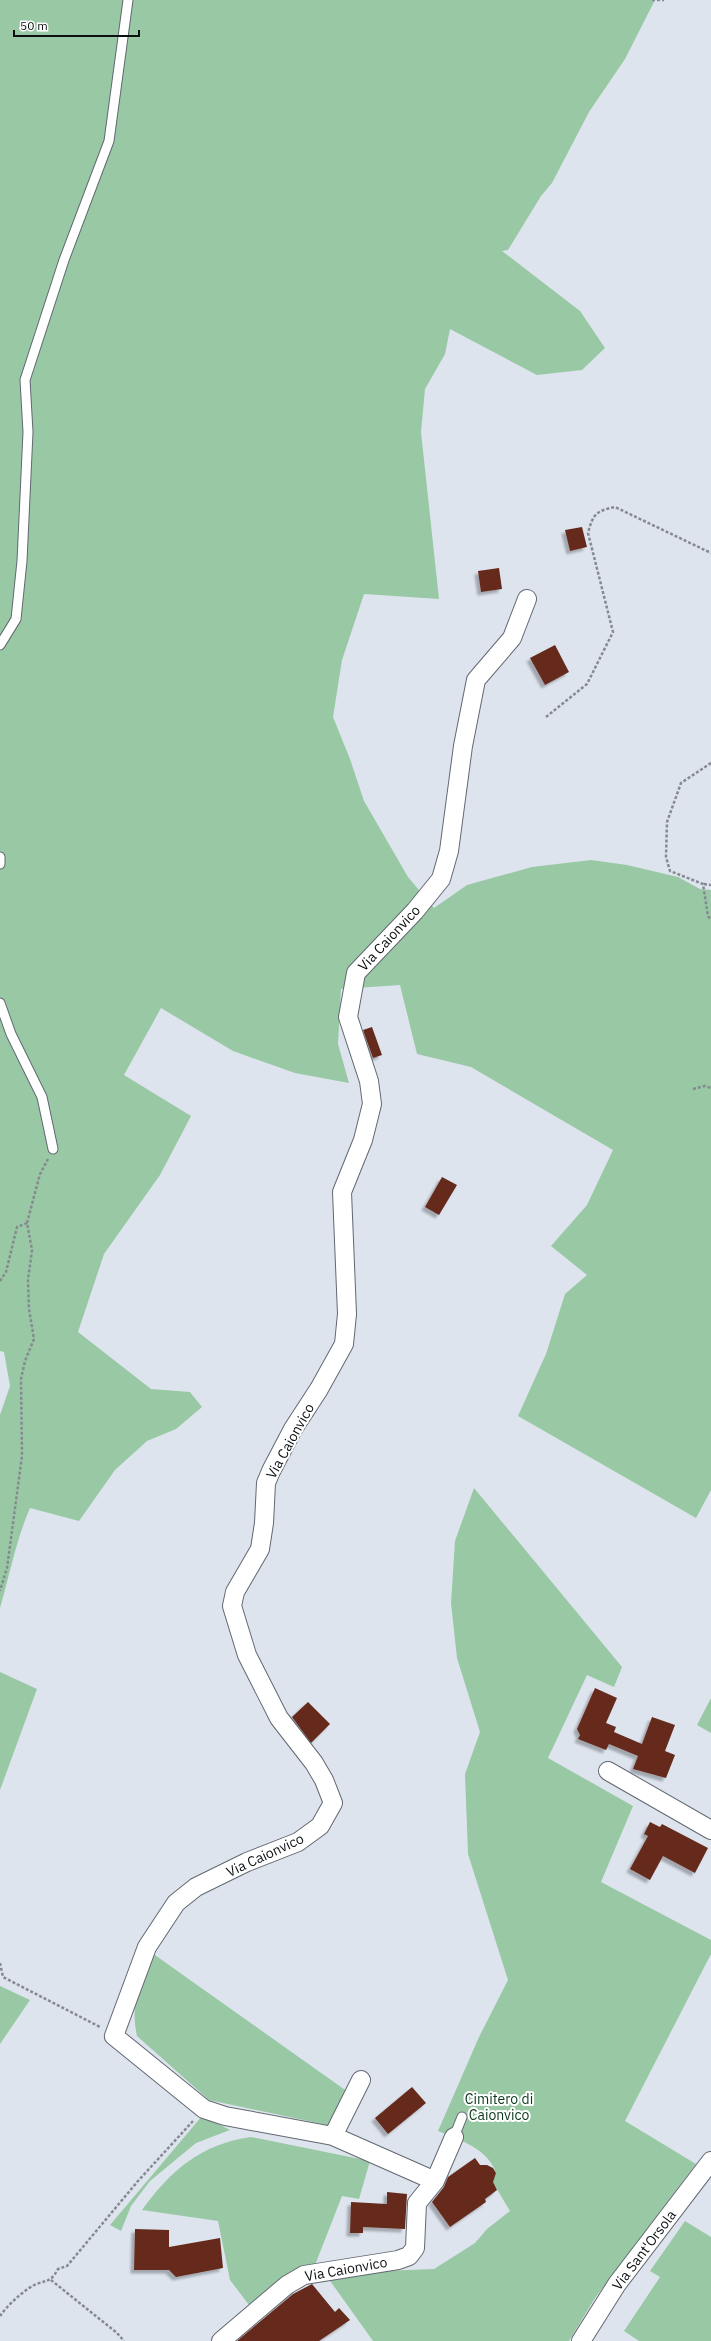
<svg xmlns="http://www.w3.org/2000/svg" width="711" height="2341" viewBox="0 0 711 2341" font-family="'IBM Plex Sans',sans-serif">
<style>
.green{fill:#99c9a4}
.building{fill:#652b1c;filter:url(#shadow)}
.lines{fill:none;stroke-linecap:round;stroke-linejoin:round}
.lane-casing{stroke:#626871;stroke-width:11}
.street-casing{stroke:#626871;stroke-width:20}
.path{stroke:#858a91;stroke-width:2.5;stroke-dasharray:3 2;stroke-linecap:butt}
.lane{stroke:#fff;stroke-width:9}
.street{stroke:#fff;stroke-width:18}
.labels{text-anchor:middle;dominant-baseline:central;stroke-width:4;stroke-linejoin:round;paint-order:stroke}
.street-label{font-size:14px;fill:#0d1013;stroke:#fff}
.park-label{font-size:14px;fill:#0a381b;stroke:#fff}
</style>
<defs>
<filter id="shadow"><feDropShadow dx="-3.5" dy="3.5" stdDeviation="1" flood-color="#0004"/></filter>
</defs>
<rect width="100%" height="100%" fill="#dde4ee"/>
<path class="green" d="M 0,0 L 655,0 L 625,59 L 589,112 L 552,183 L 541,196 L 508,250 L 502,251 L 580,311 L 605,348 L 582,370 L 537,375 L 450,329 L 445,354 L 425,389 L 421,432 L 439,599 L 364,594 L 342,660 L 333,717 L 350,759 L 364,801 L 408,877 L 434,908 L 467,885 L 532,867 L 591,860 L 627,865 L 678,877 L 700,889 L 711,890 L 711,1490 L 696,1518 L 518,1416 L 546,1354 L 565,1294 L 587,1275 L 551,1246 L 587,1205 L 613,1150 L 471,1067 L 417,1054 L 400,985 L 341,989 L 338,1044 L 349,1083 L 295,1073 L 233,1051 L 161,1008 L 124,1075 L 191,1116 L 160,1175 L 104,1254 L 78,1332 L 151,1389 L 190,1392 L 202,1407 L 176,1429 L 147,1441 L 115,1470 L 79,1521 L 30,1508 C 16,1540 10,1574 0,1608 L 0,1415 L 10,1386 L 4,1352 L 0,1351 Z
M 474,1488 L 622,1667 L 614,1687 L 587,1675 L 548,1758 L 633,1806 L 601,1882 L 711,1940 L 711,1954 L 625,2121 L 696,2164 L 595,2298 L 569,2341 L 373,2341 L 328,2278 L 382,2271 L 434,2269 L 475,2243 L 487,2229 L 510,2211 L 492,2181 L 496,2173 C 489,2149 458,2139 438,2131 L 479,2037 L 508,1980 L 468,1854 L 465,1774 L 480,1732 L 457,1658 L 451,1603 L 455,1541 Z
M 0,1672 L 37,1689 L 0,1790 Z
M 711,1698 L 711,1733 L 697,1725 Z
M 152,1953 L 348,2092 L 332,2126 L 209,2100 L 137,2036 C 130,2002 139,1983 152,1953 Z
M 0,1986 L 30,2000 L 0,2044 Z
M 202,2116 L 230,2130 L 196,2143 L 150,2181 L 131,2206 L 121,2231 L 110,2225 Z
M 251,2137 L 370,2161 L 359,2199 L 342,2196 L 315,2265 C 285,2271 271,2286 249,2305 L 230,2280 L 218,2221 L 142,2210 C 171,2170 201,2144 251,2137 Z
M 685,2221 L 711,2237 L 711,2341 L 639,2341 L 624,2331 L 660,2277 L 650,2271 Z"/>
<path class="building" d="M 582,527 L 587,547 L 570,551 L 565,530 Z
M 499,568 L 502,589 L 481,592 L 478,571 Z
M 555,645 L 569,672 L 545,685 L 530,658 Z
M 372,1027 L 382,1055 L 373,1058 L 363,1030 Z
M 442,1177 L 457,1185 L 439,1215 L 425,1207 Z
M 595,1688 L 617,1698 L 606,1723 L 616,1727 L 614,1732 L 642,1744 L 652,1717 L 675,1725 L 665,1751 L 675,1755 L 666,1778 L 633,1769 L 638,1756 L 609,1744 L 606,1750 L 578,1739 L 580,1735 L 577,1729 Z
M 308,1702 L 330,1724 L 311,1743 L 292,1717 Z
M 650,1822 L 660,1827 L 662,1824 L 708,1848 L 695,1873 L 663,1856 L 650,1880 L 630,1869 L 648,1836 L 644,1834 Z
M 412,2087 L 426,2103 L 388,2134 L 375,2118 Z
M 475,2158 L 480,2165 L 487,2165 L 493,2168 L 496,2173 L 493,2182 L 497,2190 L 485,2199 L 486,2202 L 450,2227 L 432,2202 L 444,2187 L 448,2177 Z
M 387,2192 L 407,2194 L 405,2229 L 363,2227 L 363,2233 L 350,2233 L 351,2202 L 387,2204 Z
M 135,2229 L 169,2230 L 169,2247 L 220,2238 L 223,2268 L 176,2277 L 169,2270 L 134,2270 Z
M 312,2284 L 335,2312 L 339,2308 L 350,2320 L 319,2341 L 237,2341 L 293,2294 Z"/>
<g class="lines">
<g class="lane-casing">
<path id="lane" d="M 0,645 L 16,619 L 22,561 L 28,432 L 25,380 L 64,260 L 109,141 L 128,0
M 0,857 L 0,864
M 0,1003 L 11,1034 L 42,1097 L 53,1149
M 454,2137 L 462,2117"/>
</g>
<g class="street-casing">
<path id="street" d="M 608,1771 L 711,1830
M 333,2136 L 361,2080
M 435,2181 L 333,2136 L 225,2116 L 204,2109 L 114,2036 L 147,1947 L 176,1903 L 196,1887 L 247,1862 L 298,1842 L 320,1826 L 333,1803 L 324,1780 L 314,1763 L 279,1718 L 247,1655 L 232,1606 L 235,1592 L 260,1549 L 264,1523 L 266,1483 L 271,1471 L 293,1429 L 319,1389 L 344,1344 L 347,1314 L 342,1192 L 363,1140 L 372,1104 L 369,1081 L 348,1017 L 356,973 L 415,911 L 441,879 L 449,851 L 463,746 L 476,680 L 512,638 L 527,599
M 221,2341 L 287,2285 L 304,2275 L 398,2260 L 409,2256 L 415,2248 L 417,2203 L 435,2181 L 454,2137
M 581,2341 L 617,2284 L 711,2161"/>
</g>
<path class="path" d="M 652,0 L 664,0
M 546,717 L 587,684 L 613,632 L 588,533 C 593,514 596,511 615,507 L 711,553
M 711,763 L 681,783 L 667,822 L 666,857 L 670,871 L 703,884 L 708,916 L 711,920
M 704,884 L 711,885
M 693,1089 L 705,1086 L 711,1088
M 27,1223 L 40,1174 L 48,1159
M 0,1281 L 6,1272 L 17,1227 L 27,1223 L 32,1250 L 28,1280 L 29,1309 L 34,1339 L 25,1361 L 21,1379 L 22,1456 L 7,1568 L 0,1591
M 0,1963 L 3,1977 L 100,2027
M 51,2280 L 117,2333 L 124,2341
M 0,2316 C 7,2306 19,2295 29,2288 C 44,2278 49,2286 58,2269 L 67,2266 L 138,2181 L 193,2121"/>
<use href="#lane" class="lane"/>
<use href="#street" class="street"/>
</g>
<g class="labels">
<g class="street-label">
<text transform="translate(389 938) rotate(-47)">Via Caionvico</text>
<text transform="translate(290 1441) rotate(-61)">Via Caionvico</text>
<text transform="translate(265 1855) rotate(-25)">Via Caionvico</text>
<text transform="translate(644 2250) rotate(-53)">Via Sant'Orsola</text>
<text transform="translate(346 2269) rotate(-10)">Via Caionvico</text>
</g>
<g class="park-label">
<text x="499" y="2099">Cimitero di<tspan x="499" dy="16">Caionvico</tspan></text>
</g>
</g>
<path d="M14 30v6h125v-6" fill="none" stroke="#0d1013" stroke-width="2"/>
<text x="20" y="30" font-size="12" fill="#0d1013" stroke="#ffffff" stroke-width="3" paint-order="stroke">50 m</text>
</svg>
